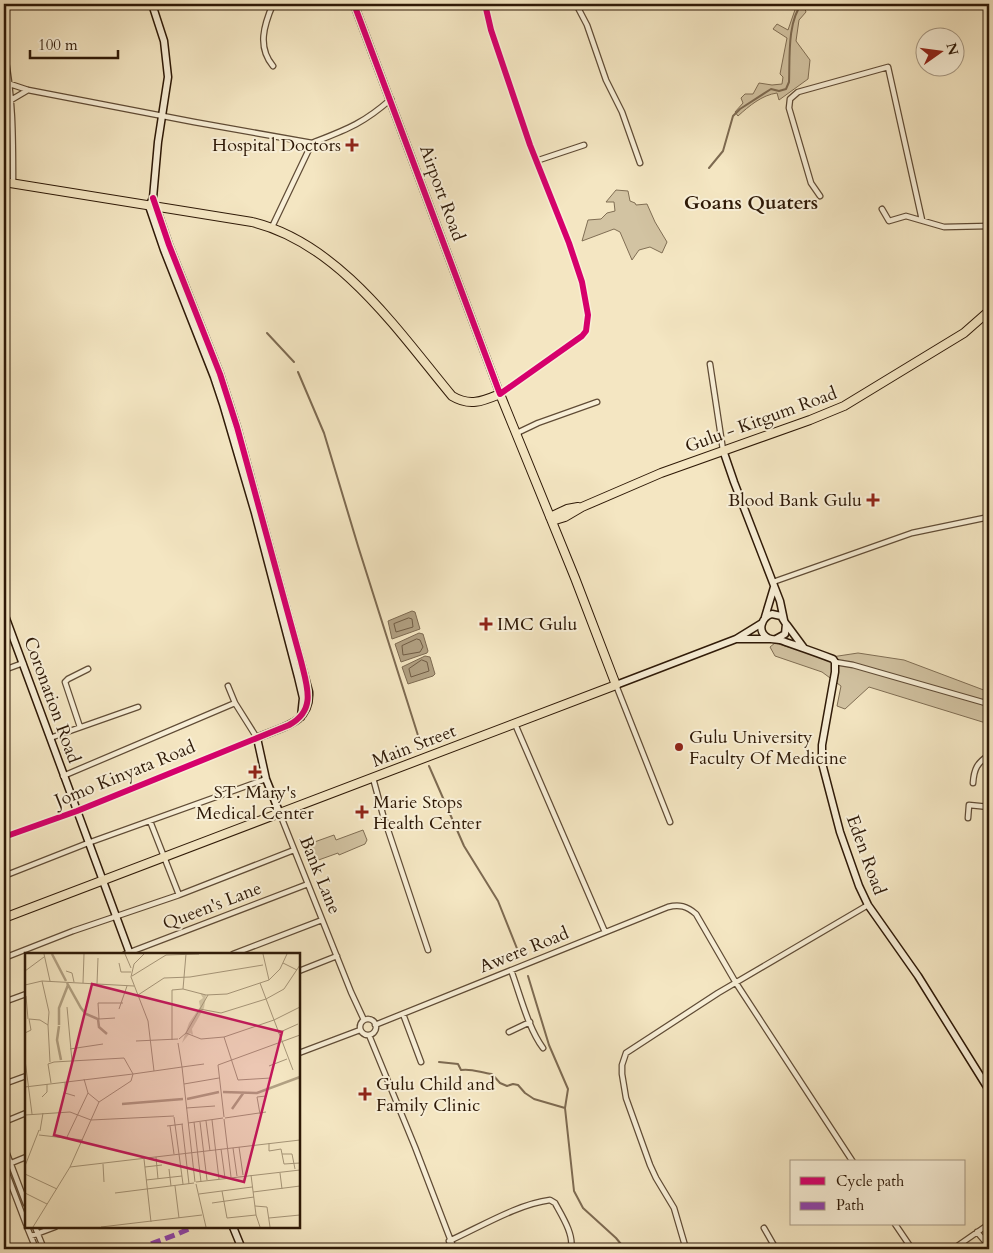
<svg xmlns="http://www.w3.org/2000/svg" width="993" height="1253" viewBox="0 0 993 1253" font-family="Cardo,serif">
<style>
.green{fill:#d2c3a2;stroke:#806e54}
.water{fill:#b1a082;stroke:#7d6a51}
.lines{fill:none;stroke-linecap:round;stroke-linejoin:round}
.shore{stroke:#705c44;stroke-width:1}
.stream{stroke:#7d6a51;stroke-width:2}
.street-casing{stroke:#604c36;stroke-width:7}
.secondary-casing{stroke:#2e1907;stroke-width:9}
.primary-casing{stroke:#2e1907;stroke-width:10}
.street{stroke:#f8efd7;stroke-width:4.5}
.secondary{stroke:#f8efd7;stroke-width:6}
.primary{stroke:#f4e6c2;stroke-width:8}
.quiet{stroke:#8e44ad;stroke-width:5;stroke-dasharray:10 5;stroke-linecap:butt}
.cycleway-casing{stroke:#f8efd7;stroke-width:9}
.cycleway{stroke:#d6006c;stroke-width:6}
.poi-dot{fill:#8f2418;stroke:#f8efd7;stroke-width:2}
.labels{text-anchor:middle;dominant-baseline:central;stroke-width:4;stroke-linejoin:round;paint-order:stroke}
.poi-label{font-size:18px;fill:#2e1907;stroke:#f8efd7;text-anchor:start}
.street-label{font-size:18px;fill:#2e1907;stroke:#f8efd7}
.quarter-label{font-size:20px;font-weight:bold;fill:#2e1907;stroke:#f8efd7}
.inset-river{fill:none;stroke:#b1a082;stroke-width:2.5}
.inset-road{fill:none;stroke:#a59477;stroke-width:1}
.view{fill:#c2185b;fill-opacity:0.15;stroke:#c2185b;stroke-width:2.5}
.inset-edge{fill:none;stroke:#2e1907;stroke-width:2.5}
</style>
<rect width="100%" height="100%" fill="#f4e6c2"/>
<filter id="stains"><feTurbulence type="fractalNoise" baseFrequency=".004" numOctaves="4"/><feColorMatrix values="0 0 0 0 .2 0 0 0 0 .09 0 0 0 0 .02 0 0 0 .5 -.17"/></filter>
<radialGradient id="worn" r=".72"><stop offset=".6" stop-color="#630" stop-opacity="0"/><stop offset="1" stop-color="#630" stop-opacity=".3"/></radialGradient>
<path class="green" d="M 797,4 L 807,4 L 804,6 L 806,12 L 799,20 L 796,41 L 810,60 L 808,79 L 779,100 L 777,93 C 762,95 749,106 738,116 L 735,112 L 743,103 L 741,98 L 745,94 L 753,94 L 759,83 L 772,85 L 782,84 L 783,77 L 780,74 L 787,38 L 773,29 L 777,24 L 788,30 Z
M 616,190 L 628,191 L 630,201 L 635,203 L 636,205 L 647,204 L 655,222 L 667,242 L 662,253 L 650,247 L 639,250 L 632,260 L 620,232 L 614,229 L 582,241 L 588,220 L 601,219 L 607,213 L 615,211 L 614,202 L 606,202 Z
M 775,643 L 825,658 L 858,653 L 904,660 L 989,692 L 989,724 L 869,687 L 845,709 L 837,706 L 841,686 L 822,672 L 775,656 L 770,647 Z
M 363,830 L 367,840 L 365,844 L 339,855 L 338,853 L 313,862 L 306,845 L 334,835 L 336,840 Z"/>
<path class="water" d="M 412,611 L 415,612 L 420,629 L 392,639 L 388,621 Z
M 419,633 L 423,634 L 428,651 L 427,653 L 401,662 L 395,644 Z
M 425,656 L 430,657 L 435,674 L 433,676 L 408,684 L 402,667 Z"/>
<g class="lines">
<path class="shore" d="M 409,618 L 412,619 L 413,627 L 396,632 L 394,624 Z
M 417,639 L 420,640 L 423,647 L 420,652 L 403,655 L 402,646 Z
M 422,660 L 427,662 L 429,671 L 411,677 L 409,669 Z"/>
<path class="stream" d="M 709,168 L 723,151 L 733,116 L 740,109 L 771,89 L 779,91 L 786,89 L 789,82 C 790,60 787,21 802,4
M 267,333 L 294,362
M 298,372 L 324,433 L 358,546 L 422,748
M 429,766 L 464,846 L 498,901 L 520,956
M 528,976 L 549,1045 L 568,1089 L 565,1108 L 574,1191 L 583,1208 L 616,1238 L 625,1249
M 439,1062 L 458,1064 L 461,1070 C 472,1068 481,1073 492,1074 L 500,1083 L 507,1086 L 513,1084 L 518,1085 L 525,1093 L 534,1099 L 565,1108"/>
<g class="street-casing">
<path id="street" d="M 273,4 C 264,25 257,47 273,66
M 485,4 L 491,30 L 530,145 L 569,243 L 582,282 L 588,315 L 586,331 L 582,336 L 500,394
M 576,4 L 587,25 L 606,80 L 622,112 L 640,163
M 4,51 C 13,94 13,139 13,183
M 10,84 L 28,90 L 194,122 L 312,143
M 11,100 L 28,90
M 536,161 L 584,145
M 820,196 L 811,183 L 789,108 L 790,99 L 798,92 L 888,67 L 922,220
M 882,209 L 889,221 L 906,216 L 944,227 L 989,226
M 272,227 L 312,143 C 345,130 363,124 391,99
M 710,364 L 723,450
M 517,433 L 538,423 L 597,402
M 773,582 L 912,533 L 989,517
M 835,662 L 853,665 L 989,704
M 4,670 L 23,663
M 616,685 L 670,822
M 515,724 L 605,932
M 80,727 L 65,682 L 68,679 L 88,669
M 50,738 L 138,707
M 63,776 L 235,703
M 373,778 L 383,815 L 428,950
M 973,783 C 974,769 977,763 989,755
M 280,814 L 351,992 L 364,1020
M 968,818 L 969,805 L 989,807
M 150,821 L 179,895
M 4,837 L 77,811 L 257,738 L 235,703 L 228,686
M 4,876 L 88,843 L 266,779
M 125,954 L 308,884
M 233,954 L 322,920
M 4,958 L 73,931 L 179,895 L 294,850
M 511,970 C 520,994 528,1028 543,1048
M 299,971 L 337,956
M 4,1002 L 26,994
M 403,1014 L 421,1062
M360 1027a8 8 0 1 1 16 0a8 8 0 1 1-16 0Z
M 375,1025 L 668,907 C 679,904 687,906 696,914 L 736,983 L 853,1162
M 509,1032 L 530,1022
M 369,1035 L 415,1147 L 454,1249
M 299,1053 L 360,1030
M 4,1084 L 26,1076
M 4,1122 L 26,1113
M 4,1146 L 26,1204
M 4,1166 L 26,1224
M 4,1166 L 26,1157
M 895,1224 L 912,1249
M 27,1227 L 36,1249
M 35,1227 L 44,1249
M 764,1228 L 776,1249
M 977,1232 L 989,1246
M 31,1236 L 55,1227
M 449,1241 C 480,1227 518,1204 550,1200 L 555,1203 C 562,1216 574,1234 571,1249
M 686,1249 L 674,1208 L 656,1178 L 650,1165 L 626,1098 L 622,1074 L 622,1065 L 626,1053 L 718,993 L 868,905
M 953,1249 L 989,1224"/>
</g>
<g class="secondary-casing">
<path id="secondary" d="M 152,4 L 164,41 L 168,77 L 158,142 L 153,198 L 149,206 L 164,250 L 214,377 L 223,404 L 255,513 L 298,677 L 303,698 L 301,717
M 354,4 L 500,394
M 155,204 L 169,245 L 220,374 L 237,427 L 309,692 C 311,725 279,727 257,738 L 266,779 L 280,814
M 723,450 L 734,482 L 780,601 L 784,620
M 4,613 L 130,954
M 765,617 L 774,587
M 787,625 L 804,648
M 736,639 L 770,639
M 776,639 L 785,634 L 786,624 L 781,616 L 772,614 C 762,617 756,631 768,638 C 772,640 776,639 780,640 C 797,646 815,652 833,659 L 835,662 L 835,672 L 822,745 L 822,763 L 840,832 L 859,886 L 868,905 L 918,976 L 989,1090
M 616,685 L 736,639 L 762,623
M 233,1227 L 242,1249"/>
</g>
<g class="primary-casing">
<path id="primary" d="M 4,182 L 252,222 C 339,243 398,331 452,396 C 470,407 483,401 500,394 L 575,578 L 616,685 L 4,918
M 550,517 L 567,509 L 578,507
M 552,521 L 565,517 L 582,507 L 661,473 L 810,420 L 844,406 L 964,333 L 989,311"/>
</g>
<use href="#street" class="street"/>
<use href="#secondary" class="secondary"/>
<use href="#primary" class="primary"/>
<path class="quiet" d="M 137,1249 L 175,1235 L 193,1227"/>
<g class="cycleway-casing">
<path id="cycleway" d="M 354,4 L 500,394 L 582,336 L 586,331 L 588,315 L 582,282 L 569,243 L 530,145 L 491,30 L 485,4
M 4,837 L 77,811 L 289,725 C 317,710 307,686 301,661 L 237,427 L 220,374 L 169,245 L 153,198"/>
</g>
<use href="#cycleway" class="cycleway"/>
</g>
<g class="poi-dot">
<path d="M349.5 137.5h5v5h5v5h-5v5h-5v-5h-5v-5h5z"/>
<path d="M870.5 492.5h5v5h5v5h-5v5h-5v-5h-5v-5h5z"/>
<path d="M483.5 616.5h5v5h5v5h-5v5h-5v-5h-5v-5h5z"/>
<circle cx="679" cy="747" r="5"/>
<path d="M252.5 764.5h5v5h5v5h-5v5h-5v-5h-5v-5h5z"/>
<path d="M359.5 804.5h5v5h5v5h-5v5h-5v-5h-5v-5h5z"/>
<path d="M362.5 1086.5h5v5h5v5h-5v5h-5v-5h-5v-5h5z"/>
</g>
<g class="labels">
<g class="poi-label">
<text x="341" y="145" text-anchor="end">Hospital Doctors</text>
<text x="862" y="500" text-anchor="end">Blood Bank Gulu</text>
<text x="497" y="624">IMC Gulu</text>
<text x="689" y="737">Gulu University<tspan x="689" dy="21">Faculty Of Medicine</tspan></text>
<text x="255" y="792" text-anchor="middle">ST. Mary's<tspan x="255" dy="21">Medical Center</tspan></text>
<text x="373" y="802">Marie Stops<tspan x="373" dy="21">Health Center</tspan></text>
<text x="376" y="1084">Gulu Child and<tspan x="376" dy="21">Family Clinic</tspan></text>
</g>
<g class="street-label">
<text transform="translate(442 193) rotate(70)">Airport Road</text>
<text transform="translate(761 420) rotate(-20)">Gulu - Kitgum Road</text>
<text transform="translate(52 700) rotate(70)">Coronation Road</text>
<text transform="translate(414 746) rotate(-21)">Main Street</text>
<text transform="translate(125 774) rotate(-22)">Jomo Kinyata Road</text>
<text transform="translate(866 855) rotate(70)">Eden Road</text>
<text transform="translate(320 875) rotate(68)">Bank Lane</text>
<text transform="translate(212 906) rotate(-21)">Queen's Lane</text>
<text transform="translate(524 950) rotate(-22)">Awere Road</text>
</g>
<g class="quarter-label">
<text x="751" y="202">Goans Quaters</text>
</g>
</g>
<g transform="translate(25 953)">
<rect width="275" height="275" fill="#f4e6c2"/>
<path d="M 175,40 L 181,42 L 179,55 L 167,76 L 168,82 L 165,80 L 157,90 L 164,70 L 175,54 L 174,48 L 178,45 Z" fill="#d2c3a2"/>
<path class="inset-river" d="M 27,1 L 41,28M 42,30 L 56,55 L 61,61 L 73,66 L 74,74 L 82,81M 34,72 L 34,55 L 43,32M 34,73 L 32,87 L 36,107M 198,139 L 232,140 L 275,124M 162,146 L 194,139M 97,151 L 158,146M 207,156 L 219,139"/>
<path class="inset-road" d="M 19,1 L 25,28M 100,1 L 106,15M 119,1 L 109,11 L 106,24 L 123,68 L 129,118M 238,1 L 244,27M 94,10 L 96,19 L 106,19M 258,10 L 272,17M 0,18 L 19,4M 41,18 L 47,20 L 49,29M 107,23 L 141,2 L 174,1M 17,28 L 24,59 L 23,72M 58,30 L 59,1M 235,30 L 268,117M 72,31 L 73,5M 0,32 L 17,28 L 109,33M 158,36 L 181,42 L 202,41 L 244,27 L 255,16 L 262,1M 113,42 L 139,25 L 165,24 L 238,12M 1,43 L 3,66M 42,54 L 47,108M 94,56 L 102,33M 175,56 L 196,60 L 241,46 L 259,36 L 275,12M 90,65 L 74,66 L 73,50 L 98,50M 0,80 L 6,77 L 4,66 L 15,67 L 23,72 L 25,109M 161,80 L 183,42M 253,80 L 273,71M 199,84 L 213,127 L 246,125M 154,86 L 161,80 L 176,86 L 199,84 L 249,67 L 275,54M 147,87 L 147,37 L 158,36 L 161,1M 111,88 L 153,86M 153,90 L 157,114 L 179,111M 45,96 L 78,91M 0,107 L 7,161M 244,113 L 262,106M 59,126 L 63,140 L 74,149M 40,129 L 40,140 L 50,143M 159,131 L 194,125M 0,134 L 108,121 L 99,105 L 29,109 L 23,111 L 26,130M 17,144 L 22,139 L 22,131M 161,155 L 190,153M 235,161 L 232,144 L 241,143M 0,162 L 45,159 L 66,167 L 149,163M 149,164 L 158,231M 199,164 L 193,112 L 275,82M 200,165 L 241,159M 199,166 L 206,224M 187,167 L 194,226M 181,168 L 185,198M 169,169 L 176,229M 175,169 L 182,227M 163,170 L 198,165M 157,171 L 164,231M 142,173 L 158,171M 145,173 L 149,201M 15,178 L 18,160M 14,182 L 58,187M 42,184 L 63,140M 244,190 L 244,198 L 256,196 L 259,211 L 275,210M 214,194 L 218,222M 208,195 L 212,223M 196,196 L 200,225M 257,201 L 267,201 L 270,216M 131,204 L 133,226M 119,206 L 126,269M 78,211 L 79,229M 0,213 L 14,177M 45,214 L 275,187M 120,214 L 137,212M 144,216 L 146,233M 255,220 L 257,236M 0,221 L 32,236M 226,222 L 231,262M 121,227 L 157,223M 171,229 L 275,217M 171,231 L 181,274M 150,233 L 154,265M 197,238 L 202,265 L 231,262 L 235,274M 228,239 L 275,233M 0,240 L 22,251M 90,240 L 169,230M 174,241 L 227,234M 187,250 L 229,244M 230,253 L 242,254 L 245,274M 244,265 L 275,262M 8,274 L 45,214 L 74,149 L 106,128 L 108,121 L 157,114 L 170,229M 76,274 L 177,262"/>
<path class="view" d="M 67,31 L 257,79 L 219,229 L 29,182 Z"/>
<rect width="275" height="275" class="inset-edge"/>
</g>
<rect width="993" height="1253" fill="none" stroke="#f4e6c2" stroke-width="20"/>
<rect x="5" y="5" width="983" height="1243" fill="none" stroke="#2e1907" stroke-width="2.5"/>
<rect x="10" y="10" width="973" height="1233" fill="none" stroke="#2e1907"/>
<rect x="790" y="1160" width="175" height="65" fill="#f8efd7" stroke="#a79984"/>
<rect x="800" y="1177" width="25" height="8" fill="#d6006c" stroke="#a79984"/>
<text x="836" y="1186" font-size="15" fill="#2e1907">Cycle path</text>
<rect x="800" y="1202" width="25" height="8" fill="#8e44ad" stroke="#a79984"/>
<text x="836" y="1210" font-size="15" fill="#2e1907">Path</text>
<g transform="translate(940 52) rotate(76)"><circle r="24" fill="#f8efd7" stroke="#a79984"/>
<path d="M0-4L9 19L0 12L-9 19Z" fill="#8f2418"/>
<text y="-8" font-size="14" font-weight="bold" text-anchor="middle" fill="#2e1907">N</text>
</g>
<path d="M30 50v8h88v-8" fill="none" stroke="#2e1907" stroke-width="2.5"/>
<text x="38" y="50" font-size="15" fill="#2e1907" stroke="#f8efd7" stroke-width="4" paint-order="stroke">100 m</text>
<rect width="100%" height="100%" filter="url(#stains)"/>
<rect width="100%" height="100%" fill="url(#worn)"/>
</svg>
